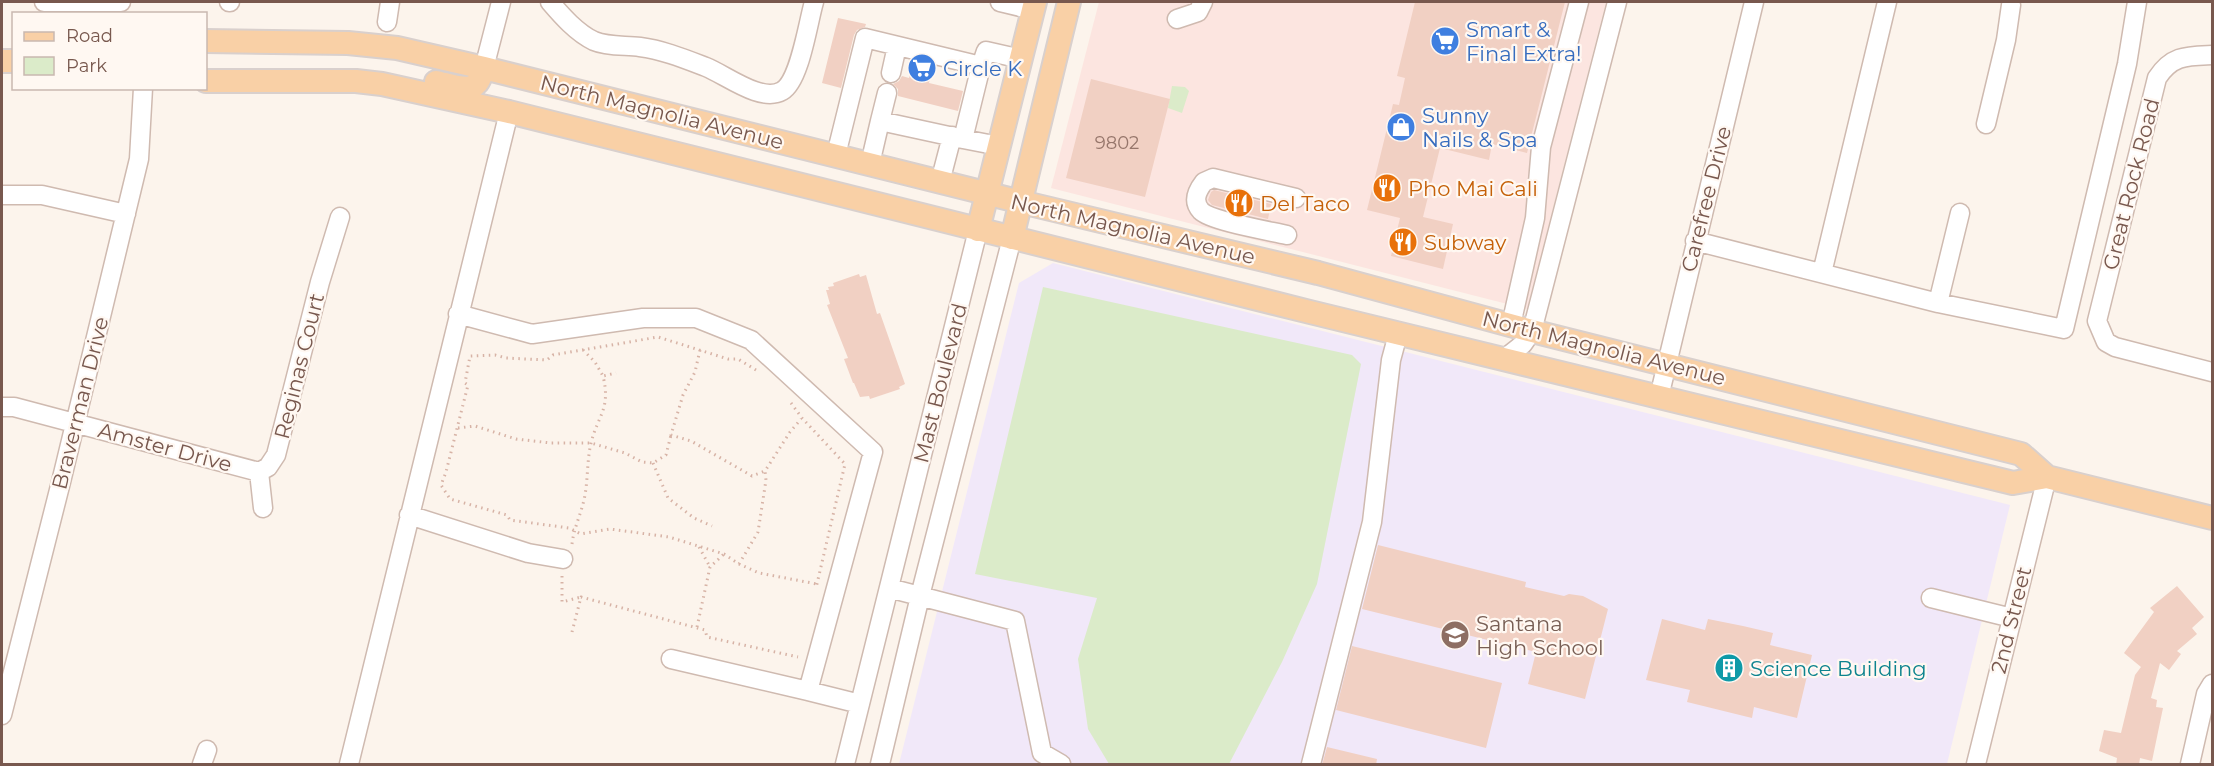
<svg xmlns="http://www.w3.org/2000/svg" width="2214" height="766" viewBox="0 0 2214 766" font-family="Montserrat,sans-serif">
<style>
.commercial{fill:#fce5e0}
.education{fill:#f1e8f9}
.green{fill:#dbebc9}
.building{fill:#f1d0c3}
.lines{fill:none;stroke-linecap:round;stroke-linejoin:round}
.minor-casing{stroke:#cfbab0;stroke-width:21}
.major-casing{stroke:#d9d0cd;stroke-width:26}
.path{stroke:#d7b3a6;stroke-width:3;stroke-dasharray:1.5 4.5;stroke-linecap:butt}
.minor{stroke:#fff;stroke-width:18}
.major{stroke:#f9d0a6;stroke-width:22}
.labels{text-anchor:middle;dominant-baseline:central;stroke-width:4.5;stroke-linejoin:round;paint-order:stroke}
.number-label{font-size:18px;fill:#96766b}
.shop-label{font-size:21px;fill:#366cbe;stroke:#fff8f2;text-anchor:start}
.street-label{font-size:21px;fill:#78584e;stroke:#fff8f2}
.food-label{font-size:21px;fill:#c56008;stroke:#fff8f2;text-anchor:start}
.education-label{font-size:21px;fill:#785e54;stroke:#fff8f2;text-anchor:start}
.culture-label{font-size:21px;fill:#0d838f;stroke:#fff8f2;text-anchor:start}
</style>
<rect width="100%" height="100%" fill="#fcf4ec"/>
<path class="commercial" d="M 1099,2 L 1606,2 L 1527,309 L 1051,188 Z"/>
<path class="education" d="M 1053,263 L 2010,505 L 1947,764 L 899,764 L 1019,283 Z"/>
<path class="green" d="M 1172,86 L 1185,87 L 1189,91 L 1182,113 L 1168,108 Z
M 1043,287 L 1352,355 L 1361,364 L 1317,584 L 1282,662 L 1229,764 L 1109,764 L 1088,729 L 1078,659 L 1097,598 L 975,574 Z"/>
<path class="building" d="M 1415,2 L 1565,2 L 1527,153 L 1492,144 L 1489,160 L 1440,148 L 1423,217 L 1453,224 L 1443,269 L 1391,256 L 1400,218 L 1367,210 L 1393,104 L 1399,105 L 1405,78 L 1397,76 Z
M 838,18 L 866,24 L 865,27 L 857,30 L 854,35 L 841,88 L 822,83 Z
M 913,61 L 933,66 L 929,83 L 963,91 L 958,111 L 898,96 L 898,89 L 893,84 L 899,81 L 902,76 L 909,78 Z
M 1091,79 L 1170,99 L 1145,197 L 1066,178 Z
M 1214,190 L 1271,204 L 1268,219 L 1212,205 L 1208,200 L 1211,192 Z
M 859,274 L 860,277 L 866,275 L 877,314 L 880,313 L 905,384 L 899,387 L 900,389 L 870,399 L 869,396 L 860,397 L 854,383 L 853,383 L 844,359 L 848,358 L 827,305 L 830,304 L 826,290 L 829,290 L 828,287 L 834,286 L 833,283 Z
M 1378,545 L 1526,582 L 1525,587 L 1564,596 L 1569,594 L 1583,596 L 1608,609 L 1585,699 L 1528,684 L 1536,652 L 1362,609 Z
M 2177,586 L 2204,617 L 2192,628 L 2197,634 L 2177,651 L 2181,654 L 2169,670 L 2160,663 L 2151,698 L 2157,700 L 2156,707 L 2163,708 L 2152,761 L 2140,758 L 2139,765 L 2116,765 L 2117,758 L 2099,751 L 2104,730 L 2121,733 L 2135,675 L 2141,667 L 2124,653 L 2154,612 L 2150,608 Z
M 1662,619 L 1705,630 L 1708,619 L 1743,626 L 1773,633 L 1770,645 L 1812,655 L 1797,718 L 1754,707 L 1752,718 L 1687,702 L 1690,690 L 1646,680 Z
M 1352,646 L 1502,683 L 1486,748 L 1336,710 Z
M 1327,747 L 1377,759 L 1376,765 L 1322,765 Z"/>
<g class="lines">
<g class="minor-casing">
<path id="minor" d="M 44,2 L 121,2
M 229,2 L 230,2
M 550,2 C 562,16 577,33 594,41 C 608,47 626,45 640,47 C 663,50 685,59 706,67 C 726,75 761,103 782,91 C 800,81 808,22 814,2
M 1000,2 L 1033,10
M 1177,19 L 1198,12 L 1203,2
M 387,22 L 390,2
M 2212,55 C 2187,56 2172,55 2157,78 L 2097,321 L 2106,342 L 2115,347 L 2212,372
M 981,66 L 963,139 L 999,146
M 484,68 L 501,2
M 891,73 L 897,46
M 880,121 L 887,93
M 1986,124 L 2006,40 L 2011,5
M 836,155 L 865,38 L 981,66 L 986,51 L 1021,59
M 870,164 L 880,121 L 963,139
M 940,182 L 952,136
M 2,195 L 42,195 L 126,214
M 1287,235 C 1270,231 1211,221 1201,211 C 1192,201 1197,191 1204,182 L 1213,178 L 1296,198
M 1695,241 L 1938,303 L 2064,329 L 2127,64 L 2137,2
M 1822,273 L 1887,2
M 1938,303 L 1960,213
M 458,314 L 532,334 L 643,318 L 696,318 L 751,340 L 873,452 L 808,691 L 671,659
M 1511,325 L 1535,218 L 1541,147 L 1579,2
M 1504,359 L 1523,344 L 1532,331 L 1617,2
M 1659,397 L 1754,2
M 2,407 L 14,407 L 259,472
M 259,472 L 268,467 L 276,455 L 320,282 L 340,217
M 259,472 L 263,508
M 409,515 L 528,553 L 563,559
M 889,588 L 1015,621 L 1042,753 L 1061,764
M 1931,598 L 2012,618
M 808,691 L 860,704
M 2,715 L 61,482 L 139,159 L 143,88
M 202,764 L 207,750
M 349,764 L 509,112
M 845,764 L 978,230
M 880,764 L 921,592 L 1012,238
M 1311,764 L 1372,522 L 1391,360 L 1398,334
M 1976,764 L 2047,477
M 2190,764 L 2206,694 L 2212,684"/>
</g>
<g class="major-casing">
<path id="major" d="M 206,41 L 348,43 L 397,48 L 484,68 L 1021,202 L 1318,273 L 1532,331 L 2021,454 L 2047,477
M 2,61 L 14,61
M 206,81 L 356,81 L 382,84 L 509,112 L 1310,312 L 2013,483 L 2047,477 L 2212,518
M 436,82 C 447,84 469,93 477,83 C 480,79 482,73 484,68
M 978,230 L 1035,2
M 1012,238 L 1069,2"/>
</g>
<path class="path" d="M 583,350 L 595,362 L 603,376
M 700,350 L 695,372 L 683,395 L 671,435 L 691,441 L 752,476 L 765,471
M 756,370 L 738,359 L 728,359 L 658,337 L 553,355 L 547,360 L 506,358 L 495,355 L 470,356 L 465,383 L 468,385 L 446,472 L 441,485 L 450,499 L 507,515 L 510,520 L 569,528 L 581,534 L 610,529 L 669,537 L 724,554 L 739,564 L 759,573 L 817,584
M 791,403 L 802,418 L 845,464 L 816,588
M 458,428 L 475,426 L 516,439 L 551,443 L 591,443 L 625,453 L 642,462 L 653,463 L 666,455 L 671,435
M 653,463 L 668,498 L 694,518 L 712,526
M 572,544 C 574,527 582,512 585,495 C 588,478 587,460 591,443 C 598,415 611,409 603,376 L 616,373
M 699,547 L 710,567
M 739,564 L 758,532 L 766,480 L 765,471 L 790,432 L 801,419
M 562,576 L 562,602 L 581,597
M 697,627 L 710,567 L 724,554
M 572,632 L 581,597 L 705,630 L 707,637 L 798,657"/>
<use href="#minor" class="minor"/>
<use href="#major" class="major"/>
</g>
<defs>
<g id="supermarket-disc" transform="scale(1.5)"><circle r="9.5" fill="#3f7fe0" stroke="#fff8f2"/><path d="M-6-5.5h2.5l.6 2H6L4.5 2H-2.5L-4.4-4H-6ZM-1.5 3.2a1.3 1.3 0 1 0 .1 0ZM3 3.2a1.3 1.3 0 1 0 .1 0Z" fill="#fff"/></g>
<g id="shop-disc" transform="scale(1.5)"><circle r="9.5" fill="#3f7fe0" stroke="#fff8f2"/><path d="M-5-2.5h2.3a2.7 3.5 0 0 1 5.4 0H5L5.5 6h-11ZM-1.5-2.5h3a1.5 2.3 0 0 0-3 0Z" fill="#fff"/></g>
<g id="restaurant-disc" transform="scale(1.5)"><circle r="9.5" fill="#e8710a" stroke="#fff8f2"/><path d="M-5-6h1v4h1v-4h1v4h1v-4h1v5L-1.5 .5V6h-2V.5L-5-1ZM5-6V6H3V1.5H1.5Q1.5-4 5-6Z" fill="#fff"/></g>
<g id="school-disc" transform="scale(1.5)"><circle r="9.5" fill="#8d6e63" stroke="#fff8f2"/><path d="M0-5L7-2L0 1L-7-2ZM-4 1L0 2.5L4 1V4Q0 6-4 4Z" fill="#fff"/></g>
<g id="building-disc" transform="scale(1.5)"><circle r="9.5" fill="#0f9aa8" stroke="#fff8f2"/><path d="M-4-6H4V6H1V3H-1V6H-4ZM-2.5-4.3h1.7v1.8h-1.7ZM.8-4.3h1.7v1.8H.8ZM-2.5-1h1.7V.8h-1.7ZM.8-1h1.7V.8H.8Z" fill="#fff"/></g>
</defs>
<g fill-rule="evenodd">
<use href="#supermarket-disc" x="1445" y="41"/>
<use href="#supermarket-disc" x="922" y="68"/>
<use href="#shop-disc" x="1401" y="127"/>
<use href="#restaurant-disc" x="1387" y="188"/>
<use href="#restaurant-disc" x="1239" y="203"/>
<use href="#restaurant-disc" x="1403" y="242"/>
<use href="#school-disc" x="1455" y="635"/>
<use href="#building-disc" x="1729" y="668"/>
</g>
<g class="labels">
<g class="number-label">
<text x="1117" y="143">9802</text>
</g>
<g class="shop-label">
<text x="1466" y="29">Smart &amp;<tspan x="1466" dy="24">Final Extra!</tspan></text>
<text x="943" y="68">Circle K</text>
<text x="1422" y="115">Sunny<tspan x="1422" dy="24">Nails &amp; Spa</tspan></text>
</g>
<g class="street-label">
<text transform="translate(662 112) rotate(14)">North Magnolia Avenue</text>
<text transform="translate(2131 184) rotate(-76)">Great Rock Road</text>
<text transform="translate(1706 199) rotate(-76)">Carefree Drive</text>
<text transform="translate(1133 229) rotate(13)">North Magnolia Avenue</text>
<text transform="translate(1604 348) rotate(14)">North Magnolia Avenue</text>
<text transform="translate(299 366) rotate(-76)">Reginas Court</text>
<text transform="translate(940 383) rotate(-76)">Mast Boulevard</text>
<text transform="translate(80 403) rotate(-76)">Braverman Drive</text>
<text transform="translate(165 447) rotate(15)">Amster Drive</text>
<text transform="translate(2011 620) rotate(-76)">2nd Street</text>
</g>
<g class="food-label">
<text x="1408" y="188">Pho Mai Cali</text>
<text x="1260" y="203">Del Taco</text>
<text x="1424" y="242">Subway</text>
</g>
<g class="education-label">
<text x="1476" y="623">Santana<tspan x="1476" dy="24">High School</tspan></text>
</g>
<g class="culture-label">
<text x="1750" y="668">Science Building</text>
</g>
</g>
<rect width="2214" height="766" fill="none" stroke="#78584e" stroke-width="6"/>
<rect x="12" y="12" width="195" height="78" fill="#fff8f2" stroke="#c9b8b0" stroke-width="1.5"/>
<rect x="24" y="32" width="30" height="9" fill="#f9d0a6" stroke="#c9b8b0" stroke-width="1.5"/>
<text x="66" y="42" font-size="18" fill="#78584e">Road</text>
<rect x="24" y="57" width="30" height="18" fill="#dbebc9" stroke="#c9b8b0" stroke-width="1.5"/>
<text x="66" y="72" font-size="18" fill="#78584e">Park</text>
</svg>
